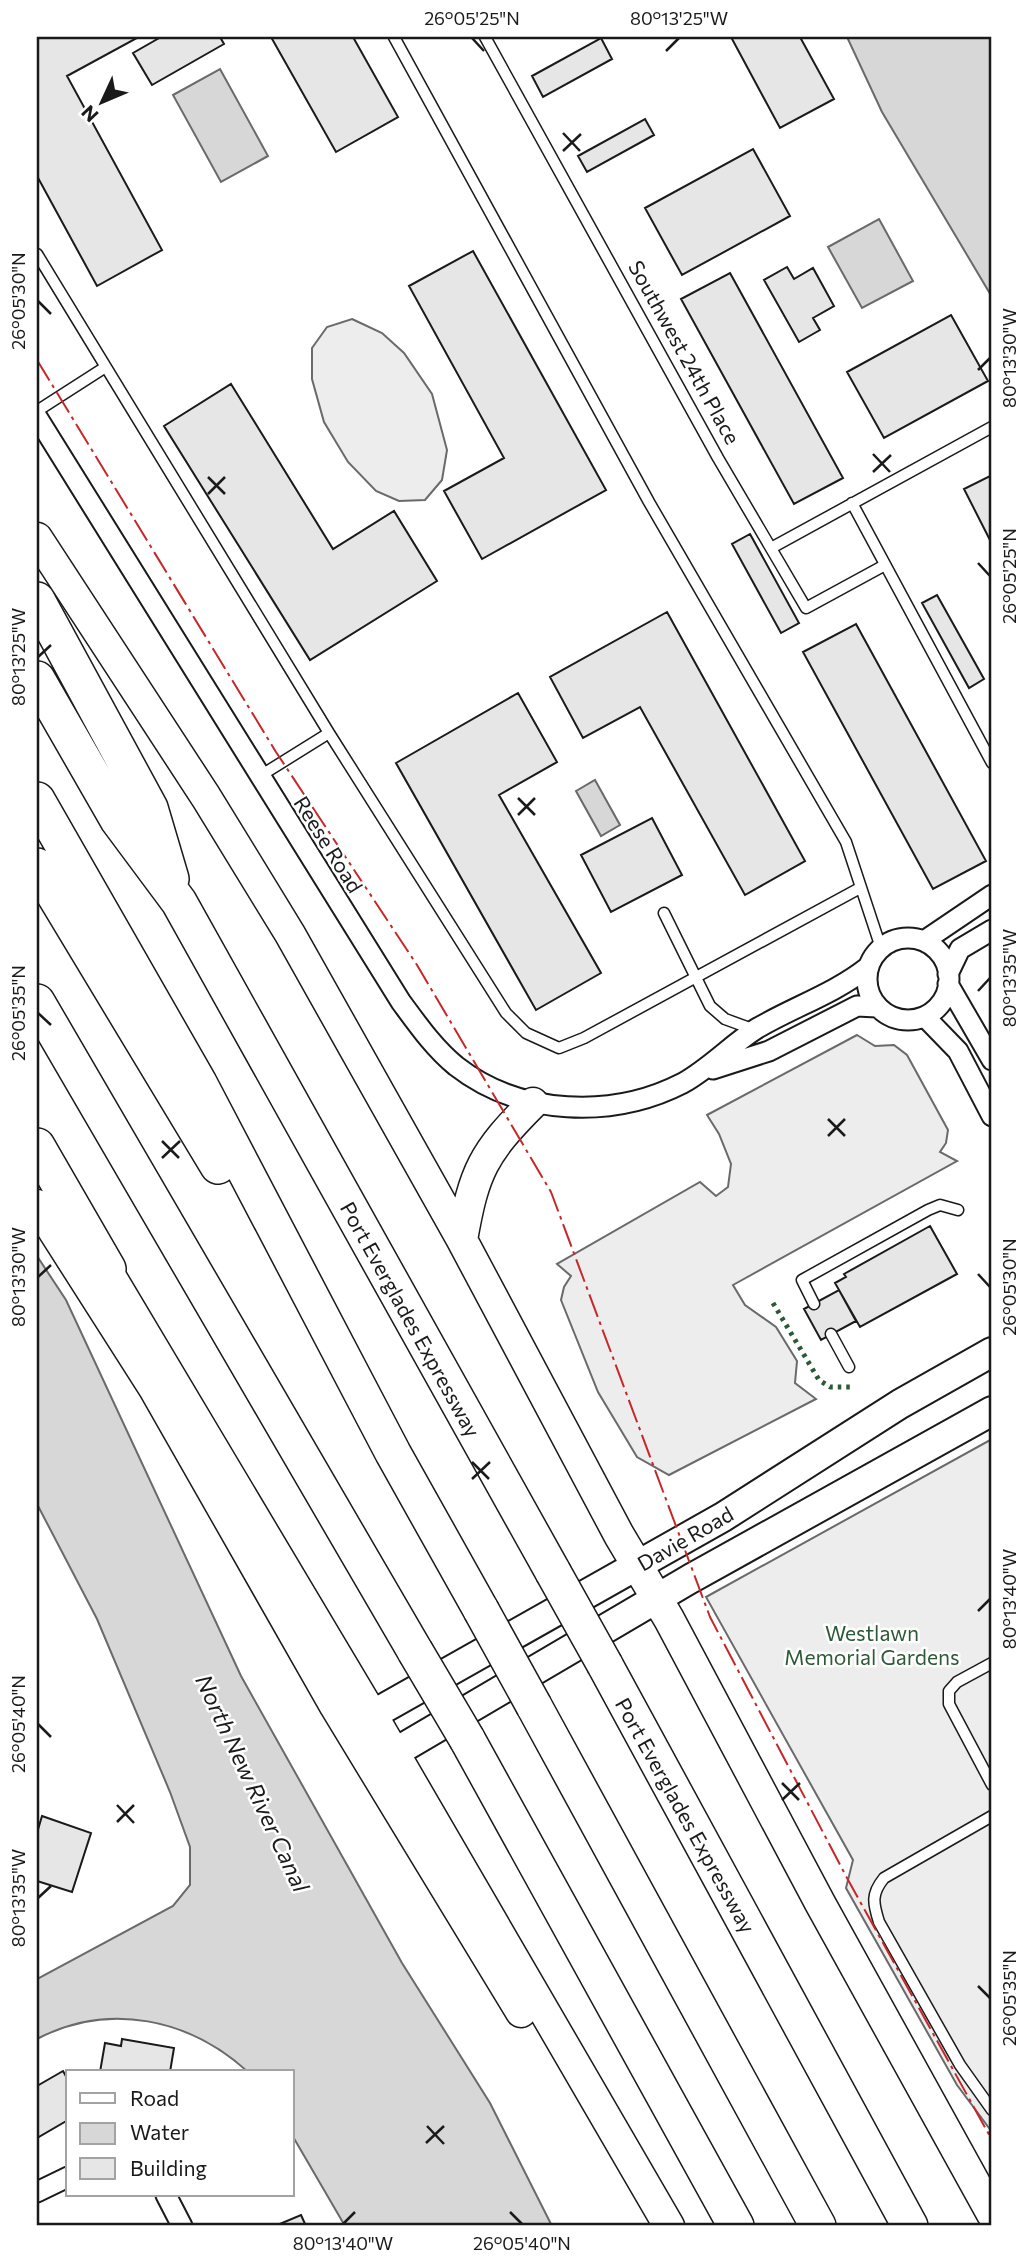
<svg xmlns="http://www.w3.org/2000/svg" width="1029" height="2263" viewBox="0 0 1029 2263" font-family="Commissioner,sans-serif">
<style>
.built{fill:#ededed;stroke:#6a6a6a;stroke-width:2}
.water{fill:#d7d7d7;stroke:#6a6a6a;stroke-width:2}
.building{fill:#e6e6e6;stroke:#1a1a1a;stroke-width:2}
.lines{fill:none;stroke-linecap:round;stroke-linejoin:round}
.service-casing{stroke:#1a1a1a;stroke-width:13}
.minor-casing{stroke:#1a1a1a;stroke-width:23}
.secondary-casing{stroke:#1a1a1a;stroke-width:32}
.primary-casing{stroke:#1a1a1a;stroke-width:33}
.motorway-casing{stroke:#1a1a1a;stroke-width:38}
.service{stroke:#fff;stroke-width:10}
.minor{stroke:#fff;stroke-width:19}
.secondary{stroke:#fff;stroke-width:28}
.primary{stroke:#fff;stroke-width:30}
.motorway{stroke:#fff;stroke-width:35}
.motorway-bridge-casing{stroke:#1a1a1a;stroke-width:38;stroke-linecap:butt}
.motorway-bridge{stroke:#fff;stroke-width:35}
.hedge{stroke:#2b5a34;stroke-width:5;stroke-dasharray:3.5 5;stroke-linecap:butt}
.power{stroke:#c62828;stroke-width:2;stroke-dasharray:24 5 3.5 5;stroke-linecap:butt}
.ticks{fill:none;stroke:#1a1a1a;stroke-width:2.5}
.labels{text-anchor:middle;dominant-baseline:central;stroke-width:5;stroke-linejoin:round;paint-order:stroke}
.street-label{font-size:21px;fill:#1a1a1a;stroke:#fff}
.park-label{font-size:21px;fill:#2b5a34;stroke:#fff}
.water-label{font-size:23px;font-style:italic;fill:#1a1a1a;stroke:#fff}
.neatline{fill:none;stroke:#1a1a1a;stroke-width:2.5}
.ticks-label{font-size:18px;text-anchor:middle;fill:#1a1a1a}
</style>
<rect width="100%" height="100%" fill="#fff"/>
<path class="built" d="M 352,319 L 382,333 L 404,353 L 432,394 L 447,450 L 442,480 L 425,500 L 399,501 L 376,491 L 348,462 L 324,422 L 312,379 L 312,348 L 327,327 Z
M 857,1035 L 875,1046 L 894,1045 L 907,1055 L 948,1130 L 946,1143 L 940,1152 L 957,1161 L 733,1285 L 745,1305 L 776,1327 L 797,1361 L 795,1383 L 816,1399 L 669,1475 L 637,1457 L 598,1392 L 561,1300 L 564,1287 L 571,1276 L 557,1264 L 700,1182 L 716,1196 L 728,1187 L 731,1164 L 719,1134 L 707,1115 Z
M 992,1439 L 992,2132 L 957,2085 L 846,1888 L 853,1860 L 706,1597 Z"/>
<path class="water" d="M 847,37 L 992,37 L 992,297 L 882,112 Z
M 220,69 L 268,156 L 221,182 L 173,95 Z
M 879,219 L 913,281 L 862,308 L 828,247 Z
M 595,780 L 620,825 L 601,836 L 576,791 Z
M 37,1256 L 66,1300 L 241,1676 L 402,1963 L 490,2103 L 552,2226 L 345,2226 L 292,2135 L 292,2072 L 248,2072 C 190,2019 109,2001 37,2039 L 37,1979 L 173,1906 L 190,1885 L 190,1847 L 170,1792 L 97,1619 L 37,1504 Z"/>
<path class="building" d="M 37,37 L 137,38 L 67,76 L 162,250 L 97,286 L 37,176 Z
M 161,37 L 220,37 L 224,44 L 152,85 L 133,53 Z
M 271,37 L 353,37 L 398,117 L 336,152 Z
M 731,37 L 800,37 L 834,99 L 780,128 Z
M 601,38 L 612,59 L 543,97 L 532,76 Z
M 645,119 L 654,135 L 587,172 L 578,156 Z
M 753,149 L 790,216 L 682,275 L 645,208 Z
M 473,251 L 606,490 L 482,559 L 444,491 L 504,458 L 409,286 Z
M 787,267 L 794,279 L 813,268 L 834,306 L 813,318 L 820,330 L 799,342 L 764,280 Z
M 730,273 L 843,478 L 794,504 L 681,299 Z
M 951,315 L 988,381 L 884,438 L 847,372 Z
M 231,384 L 333,549 L 394,511 L 437,581 L 310,660 L 164,426 Z
M 992,475 L 992,544 L 964,489 Z
M 750,534 L 799,623 L 781,633 L 732,544 Z
M 937,595 L 984,679 L 969,688 L 922,603 Z
M 667,612 L 805,861 L 745,895 L 640,707 L 583,738 L 550,677 Z
M 856,624 L 986,861 L 933,889 L 803,652 Z
M 518,693 L 557,762 L 499,795 L 601,973 L 536,1010 L 396,763 Z
M 652,818 L 682,875 L 611,912 L 581,855 Z
M 930,1226 L 957,1274 L 860,1327 L 835,1283 L 846,1277 L 844,1274 Z
M 839,1290 L 856,1321 L 821,1340 L 804,1309 Z
M 42,1816 L 91,1833 L 72,1892 L 37,1881 L 37,1833 Z
M 122,2039 L 174,2048 L 170,2072 L 100,2072 L 105,2043 L 121,2046 Z
M 63,2071 L 68,2080 L 68,2120 L 37,2138 L 37,2086 Z
M 301,2215 L 306,2226 L 275,2226 Z"/>
<g class="lines">
<g class="service-casing">
<path id="service" d="M 394,37 L 649,502 L 846,842 L 881,948
M 485,37 L 718,458 L 806,608 L 885,565
M 37,254 L 329,733 L 506,1013 L 526,1033 L 559,1048 L 584,1038 L 860,888
M 37,411 L 104,368
M 852,503 L 992,763
M 773,547 L 992,427
M 260,776 L 329,733
M 664,913 L 710,1006 L 725,1019 L 755,1030
M 814,1304 L 802,1280 L 928,1210 L 940,1205 L 958,1210
M 831,1334 L 849,1367
M 992,1663 L 957,1682 L 949,1691 L 949,1704 L 992,1785
M 992,1816 L 884,1878 C 871,1894 873,1903 879,1922 L 960,2065 L 992,2110"/>
</g>
<g class="minor-casing">
<path id="minor" d="M 37,417 L 401,1002 C 418,1025 434,1048 456,1066 C 520,1116 613,1119 683,1083 C 710,1068 731,1045 756,1029 C 793,1007 834,994 868,967
M867 979a41 41 0 1 1 82 0a41 41 0 1 1-82 0Z
M 924,941 L 992,895
M 948,974 L 960,949 L 992,930
M 948,984 L 992,1060
M 925,1017 L 958,1051 L 992,1116
M 713,1069 L 769,1051 L 857,1006 L 877,1007
M 37,2192 L 68,2177
M 166,2195 L 182,2226"/>
</g>
<g class="secondary-casing">
<path id="secondary" d="M 372,1715 L 723,1517 L 900,1404 L 992,1352
M 394,1753 L 690,1579 L 992,1411"/>
</g>
<g class="primary-casing">
<path id="primary" d="M 37,538 L 206,797 L 290,934 L 462,1240 L 619,1535 L 669,1619 L 820,1903 L 992,2214
M 37,1205 L 155,1390 L 335,1706 L 521,2012
M 462,1240 C 474,1171 483,1153 533,1103
M 96,1252 L 372,1715 L 669,2226"/>
</g>
<g class="motorway-casing">
<path id="motorway" d="M 37,600 L 150,808 L 171,879
M 37,679 L 118,820 L 179,902 L 553,1572
M 37,800 L 199,1083 L 393,1453 L 481,1610
M 37,866 L 218,1166
M 37,1002 L 415,1651
M 37,1146 L 108,1269
M 605,1665 L 910,2226
M 534,1706 L 818,2226
M 467,1739 L 736,2226"/>
</g>
<use href="#service" class="service"/>
<use href="#minor" class="minor"/>
<use href="#secondary" class="secondary"/>
<use href="#primary" class="primary"/>
<use href="#motorway" class="motorway"/>
<g class="motorway-bridge-casing">
<path id="motorway-bridge" d="M 553,1572 L 605,1665
M 481,1610 L 534,1706
M 415,1651 L 467,1739"/>
</g>
<use href="#motorway-bridge" class="motorway-bridge"/>
<path class="hedge" d="M 773,1303 L 819,1380 L 830,1387 L 851,1387"/>
<path class="power" d="M 37,360 L 276,752 L 417,965 L 551,1192 L 710,1617 L 847,1878 L 992,2140"/>
</g>
<path class="ticks" d="M 472,38 L 484,51M 666,51 L 679,38M 563,133 L 580,151M 563,151 L 581,134M 38,301 L 51,314M 978,370 L 990,358M 873,454 L 890,472M 873,472 L 891,455M 208,477 L 225,494M 208,494 L 225,477M 978,563 L 990,576M 38,657 L 51,645M 518,798 L 535,815M 518,815 L 535,798M 978,991 L 990,978M 38,1013 L 51,1025M 828,1119 L 845,1136M 828,1136 L 845,1119M 162,1141 L 179,1158M 162,1158 L 180,1141M 978,1274 L 990,1287M 38,1277 L 51,1265M 472,1462 L 489,1479M 472,1479 L 490,1462M 978,1611 L 990,1599M 38,1724 L 51,1737M 782,1783 L 799,1800M 782,1800 L 800,1783M 117,1805 L 134,1823M 117,1822 L 134,1805M 38,1898 L 51,1886M 978,1986 L 990,1998M 427,2126 L 444,2144M 426,2143 L 444,2126M 510,2212 L 522,2224M 343,2224 L 355,2212"/>
<g class="labels">
<g class="street-label">
<text transform="translate(685 352) rotate(61)">Southwest 24th Place</text>
<text transform="translate(329 844) rotate(58)">Reese Road</text>
<text transform="translate(411 1319) rotate(61)">Port Everglades Expressway</text>
<text transform="translate(685 1538) rotate(-30)">Davie Road</text>
<text transform="translate(686 1815) rotate(61)">Port Everglades Expressway</text>
</g>
<g class="park-label">
<text x="872" y="1632">Westlawn<tspan x="872" dy="24">Memorial Gardens</tspan></text>
</g>
<g class="water-label">
<text transform="translate(253 1783) rotate(65)">North New River Canal</text>
</g>
</g>
<rect width="1029" height="2263" fill="none" stroke="#ffffff" stroke-width="77"/>
<rect x="66" y="2070" width="228" height="126" fill="#ffffff" stroke="#a3a3a3" stroke-width="2"/>
<rect x="80" y="2093" width="35" height="10" fill="#ffffff" stroke="#a3a3a3" stroke-width="2"/>
<text x="130" y="2106" font-size="21" fill="#1a1a1a">Road</text>
<rect x="80" y="2123" width="35" height="21" fill="#d7d7d7" stroke="#a3a3a3" stroke-width="2"/>
<text x="130" y="2140" font-size="21" fill="#1a1a1a">Water</text>
<rect x="80" y="2158" width="35" height="21" fill="#e6e6e6" stroke="#a3a3a3" stroke-width="2"/>
<text x="130" y="2176" font-size="21" fill="#1a1a1a">Building</text>
<g transform="translate(102 102) rotate(226)" stroke="#ffffff" stroke-width="5" paint-order="stroke">
<path d="M0-5L12 26L0 18L-12 26Z" fill="#1a1a1a"/>
<text y="-10" font-size="19" font-weight="bold" text-anchor="middle" fill="#1a1a1a">N</text>
</g>
<rect x="38" y="38" width="952" height="2186" class="neatline"/>
<g class="ticks-label">
<text x="472" y="25">26°05'25"N</text>
<text x="679" y="25">80°13'25"W</text>
<text transform="translate(19 301) rotate(-90)" y="6">26°05'30"N</text>
<text transform="translate(1010 358) rotate(-90)" y="6">80°13'30"W</text>
<text transform="translate(1010 576) rotate(-90)" y="6">26°05'25"N</text>
<text transform="translate(19 657) rotate(-90)" y="6">80°13'25"W</text>
<text transform="translate(1010 978) rotate(-90)" y="6">80°13'35"W</text>
<text transform="translate(19 1013) rotate(-90)" y="6">26°05'35"N</text>
<text transform="translate(19 1277) rotate(-90)" y="6">80°13'30"W</text>
<text transform="translate(1010 1287) rotate(-90)" y="6">26°05'30"N</text>
<text transform="translate(1010 1599) rotate(-90)" y="6">80°13'40"W</text>
<text transform="translate(19 1724) rotate(-90)" y="6">26°05'40"N</text>
<text transform="translate(19 1898) rotate(-90)" y="6">80°13'35"W</text>
<text transform="translate(1010 1998) rotate(-90)" y="6">26°05'35"N</text>
<text x="343" y="2250">80°13'40"W</text>
<text x="522" y="2250">26°05'40"N</text>
</g>
</svg>
